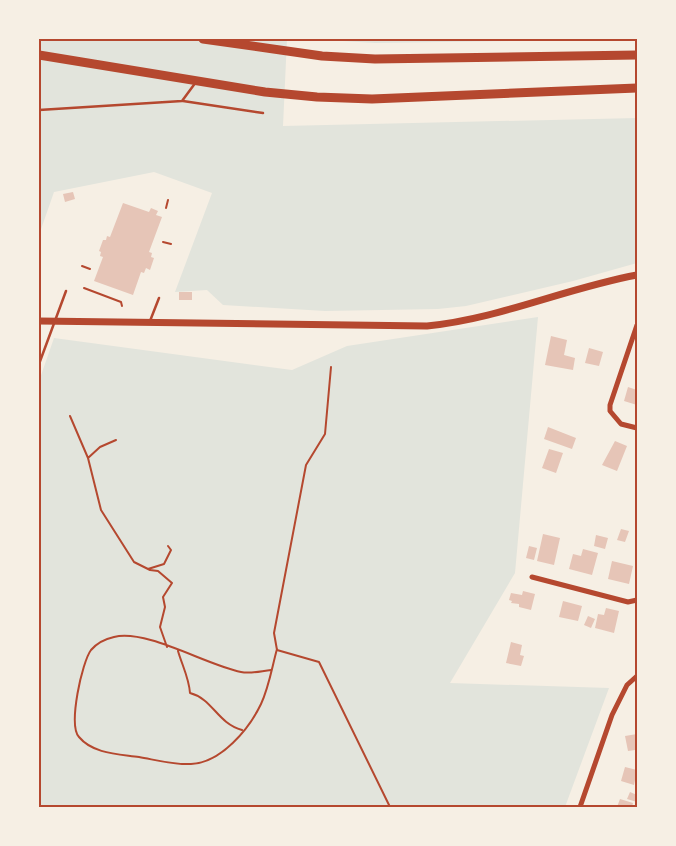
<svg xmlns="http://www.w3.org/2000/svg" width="676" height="846" viewBox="0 0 676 846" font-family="Inter,sans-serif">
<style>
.green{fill:#e2e4dc}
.building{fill:#e6c5b7}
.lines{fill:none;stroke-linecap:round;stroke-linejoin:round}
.path{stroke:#b5482f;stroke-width:2}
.service{stroke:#b5482f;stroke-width:2.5}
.minor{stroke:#b5482f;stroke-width:5}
.secondary{stroke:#b5482f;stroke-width:7}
.motorway{stroke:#b5482f;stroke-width:9}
.neatline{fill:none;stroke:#b5482f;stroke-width:2}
</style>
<rect width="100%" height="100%" fill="#f6efe4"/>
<path class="green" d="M 39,39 L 287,39 L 283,126 L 637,118 L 637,263 L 573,281 L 466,306 L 438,309 L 325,311 L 223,305 L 207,290 L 175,292 L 212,193 L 154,172 L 54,192 L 39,235 Z
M 310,39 L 637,39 L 375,43 Z
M 538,317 L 515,573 L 450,683 L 609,688 L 565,807 L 39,807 L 39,381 L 54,338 L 292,370 L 347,346 Z"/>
<path class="building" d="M 73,192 L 75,199 L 65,202 L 63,194 Z
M 123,203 L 149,212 L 151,208 L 158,211 L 156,215 L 162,217 L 149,252 L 152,253 L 151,257 L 154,258 L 150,270 L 146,268 L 144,273 L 141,272 L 133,295 L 94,281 L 103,257 L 100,256 L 101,252 L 99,251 L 103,240 L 106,240 L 107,236 L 110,237 Z
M 179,292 L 192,292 L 192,300 L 179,300 Z
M 551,336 L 567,340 L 564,355 L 575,358 L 573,370 L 545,365 Z
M 589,348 L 603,352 L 599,366 L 585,363 Z
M 628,387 L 637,390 L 637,405 L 624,401 Z
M 548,427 L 576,438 L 572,449 L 544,439 Z
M 615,441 L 627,446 L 617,471 L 602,465 Z
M 549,449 L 563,453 L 556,473 L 542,468 Z
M 621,529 L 629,531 L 625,542 L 617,540 Z
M 543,534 L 560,538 L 554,565 L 537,561 Z
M 596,535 L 608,538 L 605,549 L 594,546 Z
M 529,546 L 537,548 L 534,560 L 526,558 Z
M 583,549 L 598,553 L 592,575 L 569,569 L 573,554 L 581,556 Z
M 612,561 L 633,566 L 629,584 L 608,579 Z
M 523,591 L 535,594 L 531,610 L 519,607 L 519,604 L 511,603 L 512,601 L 509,600 L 511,593 L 522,595 Z
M 563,601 L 582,606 L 578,621 L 559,617 Z
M 606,608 L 619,611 L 614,633 L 595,628 L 598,614 L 604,615 Z
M 588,616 L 595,619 L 591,628 L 584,625 Z
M 511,642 L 522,645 L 520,655 L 524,656 L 521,666 L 506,663 Z
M 637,734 L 637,755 L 636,755 L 635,750 L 628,751 L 625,736 Z
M 625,767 L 637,770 L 634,785 L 621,781 Z
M 630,792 L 637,795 L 637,802 L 627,799 Z
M 620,799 L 633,803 L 632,807 L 617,807 Z"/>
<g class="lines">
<path class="path" d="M 166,208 L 168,200
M 163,242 L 171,244
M 82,266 L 90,269
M 84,288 L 121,302 L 122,306
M 331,367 L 325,434 L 306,465 L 274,633 L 277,650 L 319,662 L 390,807
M 70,416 L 88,458 L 101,510 L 134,562 L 150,570 L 158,571 L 172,583 L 163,597 L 165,607 L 160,627 L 167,647
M 88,458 L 100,447 L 116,440
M 148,569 L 164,564 L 171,550 L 168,546
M 178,651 C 182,665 189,678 190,693 C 213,699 217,723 242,730
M 271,670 C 261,671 251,674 241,672 C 206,665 147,629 114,637 C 105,639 97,643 91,650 C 82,662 68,725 79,737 C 93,754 119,754 139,757 C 156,760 174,765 191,764 C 221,763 249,729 261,704 C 269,687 272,667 277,649"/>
<path class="service" d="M 183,101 L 263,113
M 39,110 L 182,101 L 196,82
M 150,321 L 159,298
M 39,364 L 66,291"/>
<path class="minor" d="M 637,325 L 610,405 L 610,411 L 621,424 L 637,428
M 532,577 L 628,602 L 637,600
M 580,807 L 612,715 L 627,685 L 637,676"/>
<path class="secondary" d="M 39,321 L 427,326 C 499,319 566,288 637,275"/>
<path class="motorway" d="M 203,39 L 322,56 L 375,59 L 637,55
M 39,55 L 265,92 L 317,97 L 372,99 L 637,88"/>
</g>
<rect width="676" height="846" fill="none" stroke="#f6efe4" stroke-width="80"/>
<rect x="40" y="40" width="596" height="766" class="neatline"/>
</svg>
